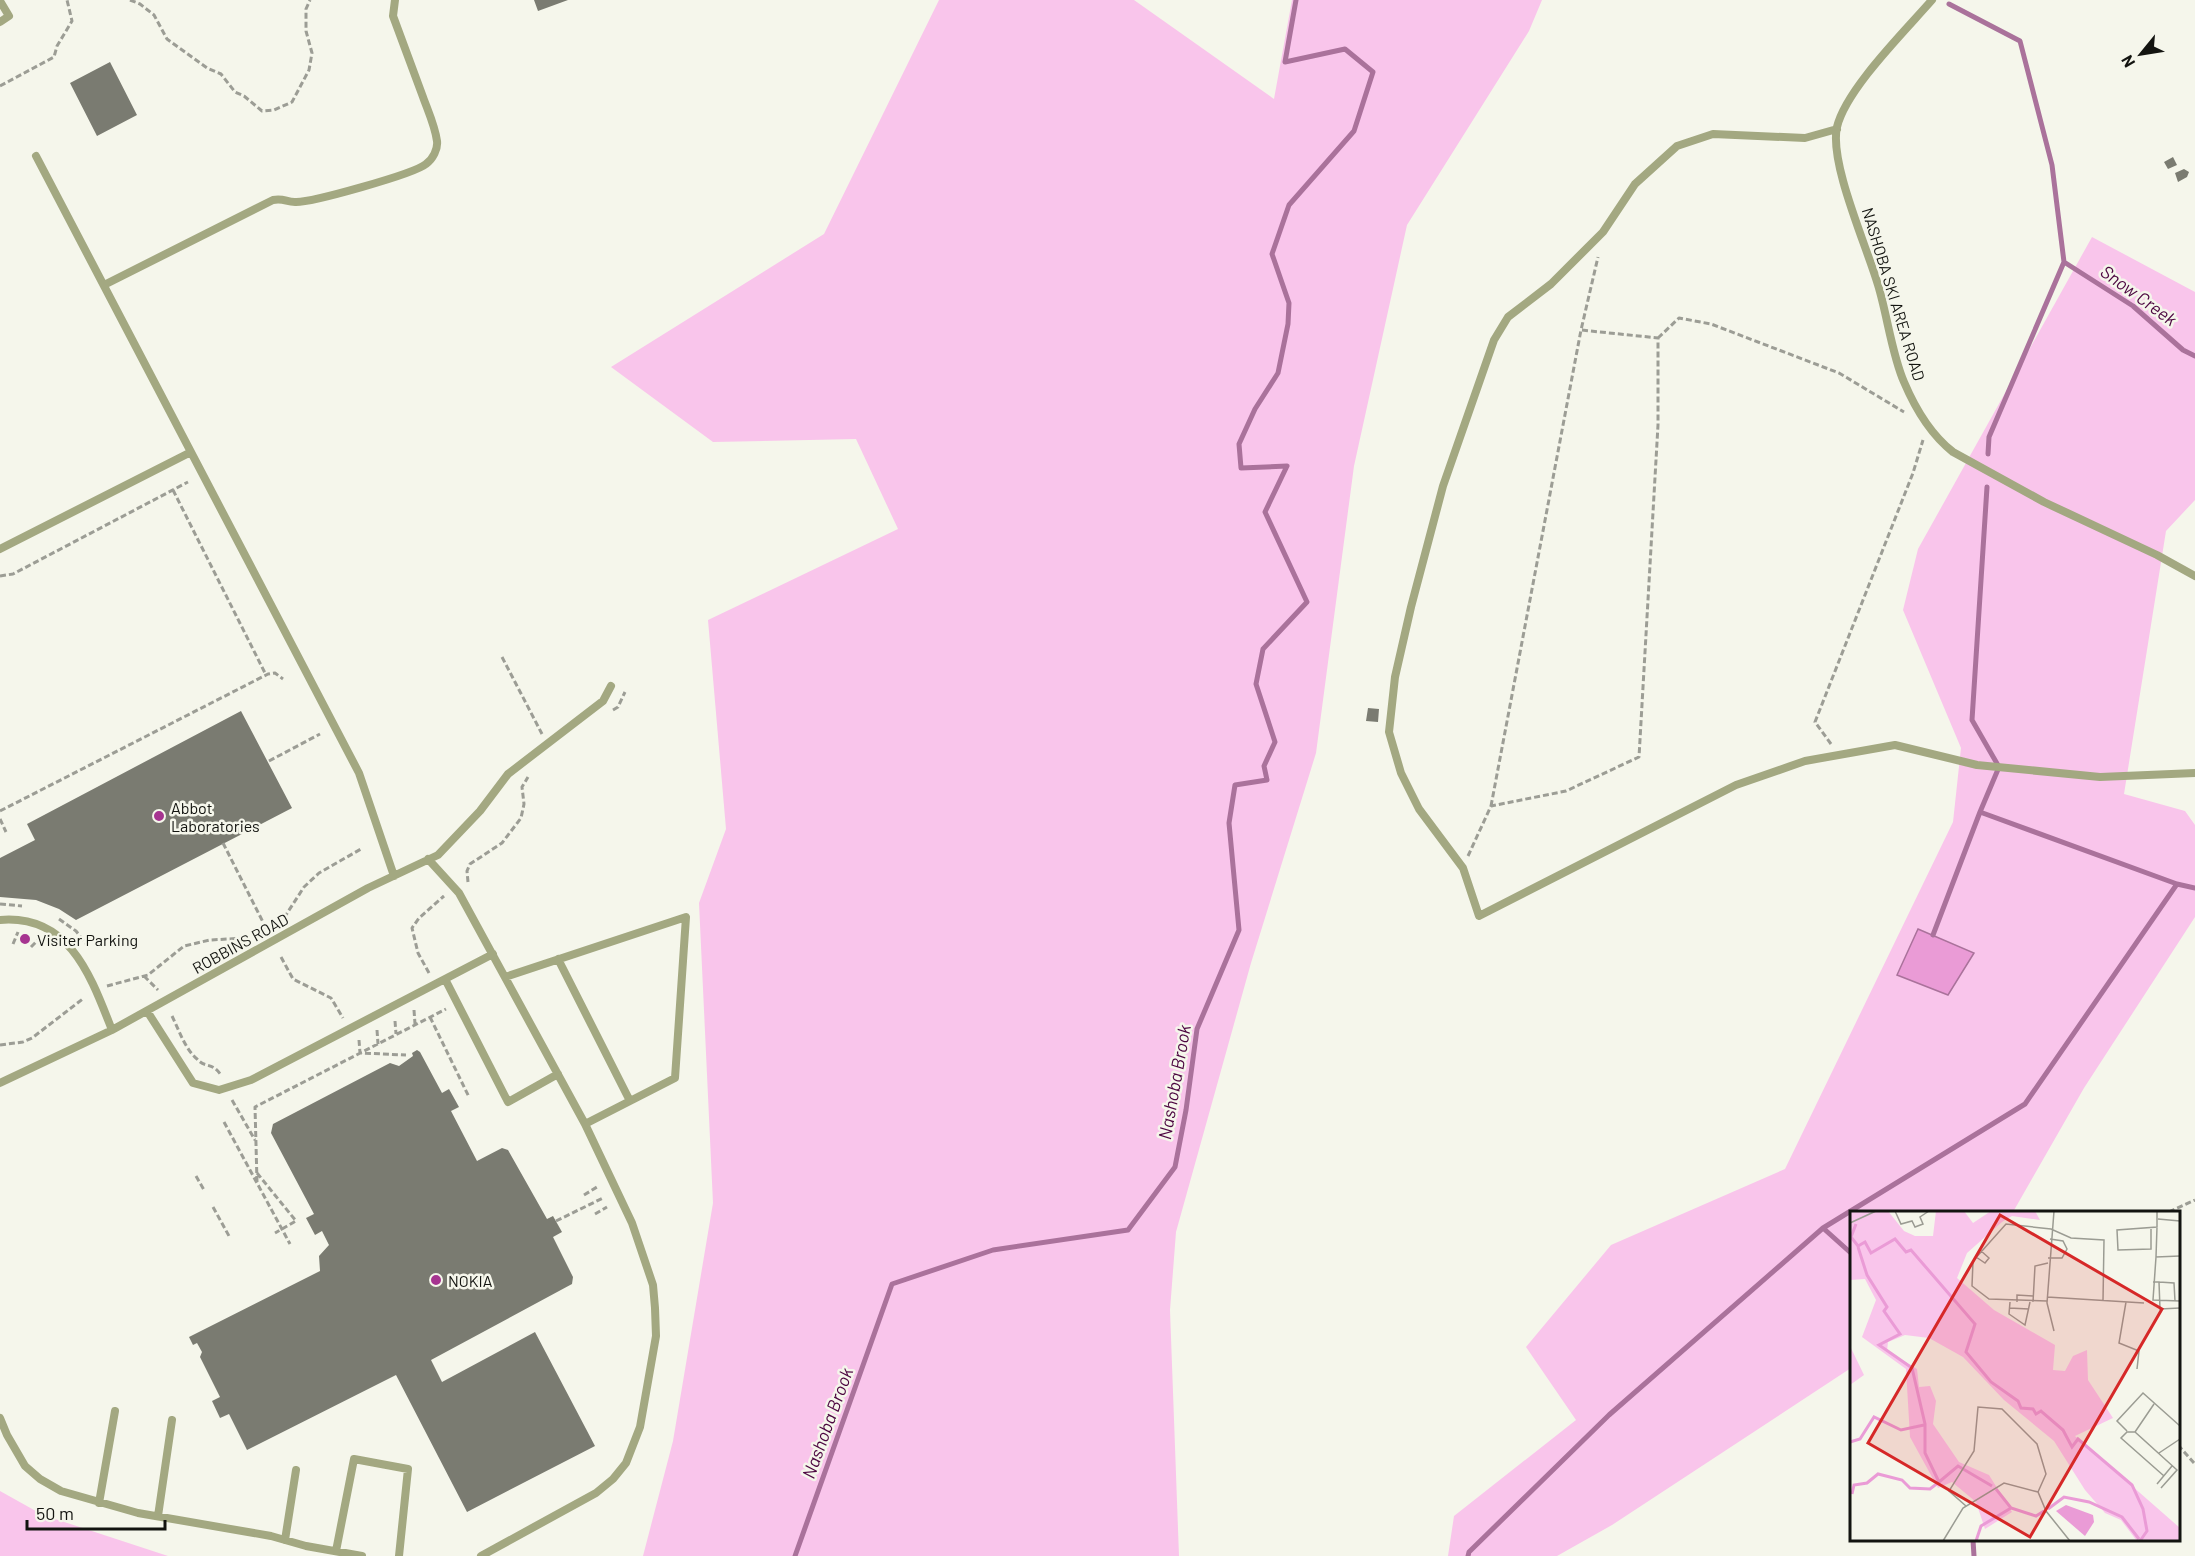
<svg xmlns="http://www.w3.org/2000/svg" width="2195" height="1556" viewBox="0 0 2195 1556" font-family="Barlow,sans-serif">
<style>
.green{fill:#f9c5eb}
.water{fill:#ea9bd6;stroke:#aa729b;stroke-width:1.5}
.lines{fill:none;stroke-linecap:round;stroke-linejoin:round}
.stream{stroke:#aa729b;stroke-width:5}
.building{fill:#7a7b71}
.path{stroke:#9c9d95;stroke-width:3;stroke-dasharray:6 3;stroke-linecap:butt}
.lane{stroke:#a3a881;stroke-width:8}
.poi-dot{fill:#a63490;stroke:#f5f6eb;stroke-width:2}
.labels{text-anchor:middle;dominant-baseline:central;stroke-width:5;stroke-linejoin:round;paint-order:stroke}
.street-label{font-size:16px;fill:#131410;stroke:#f5f6eb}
.poi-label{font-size:16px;fill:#131410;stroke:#f5f6eb;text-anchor:start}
.water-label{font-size:18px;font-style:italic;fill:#4c0540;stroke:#f5f6eb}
.inset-river{fill:none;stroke:#ea9bd6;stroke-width:3}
.inset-road{fill:none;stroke:#9b9c93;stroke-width:1.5}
.view{fill:#d62828;fill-opacity:0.15;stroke:#d62828;stroke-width:3}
.inset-edge{fill:none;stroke:#131410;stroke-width:3}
</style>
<rect width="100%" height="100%" fill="#f5f6eb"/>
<path class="green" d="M 939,0 L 1134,0 L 1274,99 L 1292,0 L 1542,0 L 1529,31 L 1407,225 L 1354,466 L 1316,753 L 1251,963 L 1176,1232 L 1170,1310 L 1179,1556 L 643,1556 L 673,1441 L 713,1203 L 699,903 L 726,829 L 708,620 L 898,529 L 856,439 L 713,442 L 611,367 L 824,234 Z
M 2092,237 L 2195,292 L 2195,500 L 2166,531 L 2124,794 L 2185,811 L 2195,825 L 2195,917 L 2084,1088 L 2013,1212 L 1852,1212 L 1851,1368 L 1612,1525 L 1557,1556 L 1448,1556 L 1454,1516 L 1576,1420 L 1526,1347 L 1611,1245 L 1785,1169 L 1953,822 L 1961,748 L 1903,610 L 1918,549 Z
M 0,1491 L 43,1515 L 168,1556 L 0,1556 Z"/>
<path class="water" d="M 1918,929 L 1974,953 L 1948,995 L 1897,975 Z"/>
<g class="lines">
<path class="stream" d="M 1949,4 L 2020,41 L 2052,165 L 2064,262 L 1989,437 L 1988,454
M 2064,262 L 2133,306 L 2183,350 L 2195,356
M 2177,884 L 2195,888
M 1933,935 L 1980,812
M 1823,1228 L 1852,1254
M 1973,1540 L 1974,1556
M 795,1556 L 892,1284 L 993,1250 L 1128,1230 L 1175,1167 L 1186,1110 L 1197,1029 L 1239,930 L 1229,823 L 1235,785 L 1267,780 L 1264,766 L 1275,742 L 1256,684 L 1263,649 L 1307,602 L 1265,512 L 1287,466 L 1241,468 L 1239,444 L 1255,409 L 1278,373 L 1288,324 L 1289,303 L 1272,254 L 1289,205 L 1354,131 L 1373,72 L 1345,49 L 1285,62 L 1296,0
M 1468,1556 L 1469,1552 L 1609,1415 L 1823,1228 L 2025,1104 L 2177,884 L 1980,812 L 1999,767 L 1972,720 L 1987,487"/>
</g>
<path class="building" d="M 534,0 L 568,0 L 538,11 Z
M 110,62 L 137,115 L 97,136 L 70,83 Z
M 2173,157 L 2177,165 L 2168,169 L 2164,162 Z
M 2184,169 L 2189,172 L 2187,177 L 2178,182 L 2175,173 Z
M 1368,708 L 1379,709 L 1378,722 L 1366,721 Z
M 241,711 L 292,808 L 76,920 L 59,909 L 36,900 L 0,897 L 0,858 L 35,840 L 27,824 Z
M 417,1050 L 420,1052 L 442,1093 L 449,1089 L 459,1107 L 451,1111 L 477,1161 L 502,1148 L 508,1150 L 547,1219 L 553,1216 L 562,1232 L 553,1237 L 573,1277 L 572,1284 L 431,1360 L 442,1382 L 535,1332 L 595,1446 L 467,1512 L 396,1375 L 247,1450 L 229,1414 L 220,1418 L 212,1401 L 220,1397 L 200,1357 L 202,1352 L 197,1343 L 193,1345 L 189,1337 L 320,1271 L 319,1256 L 329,1245 L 322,1231 L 315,1235 L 306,1218 L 314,1214 L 271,1133 L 273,1124 L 390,1063 L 399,1066 L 413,1056 L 412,1053 Z"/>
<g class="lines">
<path class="path" d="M 130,0 L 140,4 L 154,15 L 167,39 L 207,68 L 221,74 L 235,92 L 244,96 L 262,111 L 274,110 L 292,102 L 309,70 L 312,53 L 306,31 L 306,9 L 310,0
M 0,86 L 54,57 L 57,46 L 72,21 L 67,0
M 1658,338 L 1679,318 L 1711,324 L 1839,373 L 1904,412
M 173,490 L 266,675
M 0,576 L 13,574 L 188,482
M 502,657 L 542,734
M 613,710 L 618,707 L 625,692
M 1831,744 L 1815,722 L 1913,473 L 1923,440
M 269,761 L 320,734
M 1491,806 L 1581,330
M 0,811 L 268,674 L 275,673 L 283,679
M 0,819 L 6,832
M 223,843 L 267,930
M 1468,856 L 1491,806 L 1566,791 L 1639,757 L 1658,425 L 1658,338 L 1581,330 L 1598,257
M 468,882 L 467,871 L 470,864 L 502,843 L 521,818 L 524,804 L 522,787 L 528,777
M 0,904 L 22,906
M 284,918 L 304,887 L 319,873 L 361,849
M 59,919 L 76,931 L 87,945
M 13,944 L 18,932
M 31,947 L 38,940
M 281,957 L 293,979 L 331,998 L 343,1018
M 429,973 L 418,953 L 412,928 L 419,918 L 444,896
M 144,976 L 158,990
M 107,986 L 148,975 L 184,946 L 210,940 L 247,938
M 414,1010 L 415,1024
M 172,1016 C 179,1030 185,1049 197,1059 C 206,1069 211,1061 221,1075
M 430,1017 L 469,1097
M 395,1021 L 396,1034
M 377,1030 L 378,1044
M 359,1040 L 360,1053 L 406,1055
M 0,1045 L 23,1042 L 32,1038 L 84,998
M 232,1100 L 255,1140
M 224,1122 L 290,1244
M 257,1173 L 296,1221 L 275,1233
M 196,1176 L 204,1190
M 257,1182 L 255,1107 L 446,1009
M 584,1195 L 597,1187
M 213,1207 L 229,1236
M 2169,1212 L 2195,1200
M 595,1214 L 607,1207
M 556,1221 L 603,1198
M 2178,1445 L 2195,1464"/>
<path class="lane" d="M 1932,0 C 1906,30 1846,89 1837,127 C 1829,163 1867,247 1878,285 C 1887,314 1892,355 1904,382 C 1915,408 1930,434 1953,452 L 2044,502 L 2157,555 L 2195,576
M 0,1 L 9,16 L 0,22
M 1837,129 L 1805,138 L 1713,134 L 1677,146 L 1635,184 L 1603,232 L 1551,284 L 1508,317 L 1494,340 L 1443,486 L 1411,607 L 1395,677 L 1389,732 L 1401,773 L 1419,809 L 1463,868 L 1479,916 L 1736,785 L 1805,761 L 1895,745 L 1977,765 L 2100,777 L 2195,773
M 36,156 L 359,773 L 394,876
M 104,285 L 273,200 C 284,198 286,202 295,202 C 310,203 414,174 426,164 C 433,159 438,149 437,141 C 435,126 428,111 423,97 C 413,70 403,43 393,16 L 395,0
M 0,549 L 191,452
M 428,859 L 459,893 L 585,1124 L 632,1223 L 653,1285 L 655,1308 L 656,1336 L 640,1427 L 626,1463 L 613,1479 L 596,1493 L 481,1556
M 0,920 C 70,914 91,977 112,1030
M 558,959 L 630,1101
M 505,977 L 686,917 L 675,1078 L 585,1124
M 445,979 L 508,1102 L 558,1074
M 147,1011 L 193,1083 L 219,1090 L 251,1080 L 493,954
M 0,1083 L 112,1030 L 368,888 L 438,855 L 480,811 L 508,774 L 603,701 L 611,686
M 0,1418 L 7,1435 L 25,1466 L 40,1479 L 61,1491 L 138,1513 L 271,1536 L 306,1546 L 362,1556
M 99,1503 L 115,1411
M 158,1516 L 172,1420
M 285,1540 L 296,1470
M 336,1551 L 354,1459 L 408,1469 L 399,1556"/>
</g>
<g class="poi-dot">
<circle cx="159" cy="816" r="6"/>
<circle cx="25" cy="939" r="6"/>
<circle cx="436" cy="1280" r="6"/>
</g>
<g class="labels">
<g class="street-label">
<text transform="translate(1894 294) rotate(73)">NASHOBA SKI AREA ROAD</text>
<text transform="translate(240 943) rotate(-29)">ROBBINS ROAD</text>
</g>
<g class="poi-label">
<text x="171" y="807">Abbot<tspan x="171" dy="18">Laboratories</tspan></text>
<text x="37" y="939">Visiter Parking</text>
<text x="448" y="1280">NOKIA</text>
</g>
<g class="water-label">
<text transform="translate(2139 295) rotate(36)">Snow Creek</text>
<text transform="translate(1174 1082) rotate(-80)">Nashoba Brook</text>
<text transform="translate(827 1423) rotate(-70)">Nashoba Brook</text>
</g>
</g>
<g transform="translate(1850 1211)">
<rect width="330" height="330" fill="#f5f6eb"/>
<path d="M 0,0 L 38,0 L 54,20 L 65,25 L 83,25 L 86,0 L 114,0 L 123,12 L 141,0 L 185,0 L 190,9 L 162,5 L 152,11 L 117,42 L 107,67 L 144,99 L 205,134 L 203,159 L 215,160 L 223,145 L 237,139 L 238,169 L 263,207 L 225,225 L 330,317 L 330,330 L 287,330 L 271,309 L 255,302 L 235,279 L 204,230 L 154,189 L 113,146 L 79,127 L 55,124 L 38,131 L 37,140 L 67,158 L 69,176 L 80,175 L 86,190 L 83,213 L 109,251 L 139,264 L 162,301 L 135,318 L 126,291 L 102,271 L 88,277 L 60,226 L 56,158 L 12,126 L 26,89 L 15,68 L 0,69 ZM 0,135 L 14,164 L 0,174 Z" fill="#f9c5eb"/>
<path d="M 216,294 L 243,304 L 244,311 L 235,325 L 206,300 Z" fill="#ea9bd6"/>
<path class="inset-river" d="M 6,13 L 1,26 L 8,35 L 15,31 L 21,42 L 45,28 L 56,41 L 61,39 L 125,113 L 116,141 L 141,171 L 168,190 L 171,197 L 183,198 L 186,203 L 191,200 L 213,219 L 222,236 L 228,228 L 282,274 L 293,298 L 297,320 L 290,330M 8,36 L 17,64 L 37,96 L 34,100 L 50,123 L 29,134 L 62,157 L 75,213 L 75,242 L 89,271 L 108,255 L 142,275M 0,231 L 10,228 L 24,206 L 51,219 L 74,214M 146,278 L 161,297 L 186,305 L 194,300M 2,283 L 4,274 L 17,272 L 28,263 L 52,269 L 60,277 L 80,278 L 89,271M 198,298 L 214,286 L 239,291 L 272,306 L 289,328M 126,330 L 131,315 L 161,297"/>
<path class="inset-road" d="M 45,0 L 51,13 L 62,10 L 65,16 L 73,13 L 70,6 L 79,0M 308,8 L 330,10M 0,12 L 26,0M 307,16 L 306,46 L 330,45M 301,18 L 301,38 L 268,39 L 267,19 L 307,16 L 307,0M 126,46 L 135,52 L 139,47 L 130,39M 306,46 L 303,89 L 330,90M 198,47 L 212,47 L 217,38 L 213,30 L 200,28M 303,71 L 309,71 L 310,98 L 330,97M 309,71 L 324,72 L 325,90M 197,86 L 294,92M 197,90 L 139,88 L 122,75 L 123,50 L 156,13 L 201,18 L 221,27 L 254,29 L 253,90M 160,91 L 159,103 L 175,114 L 180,91M 167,91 L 167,84 L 183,85M 183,91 L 185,55 L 198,52M 276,91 L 269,132 L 289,140 L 287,158M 159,97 L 179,98M 204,120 L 197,92 L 204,0M 277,220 L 267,210 L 293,182 L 330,215M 285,221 L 304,193M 309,242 L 330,228M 307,273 L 322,255M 311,277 L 327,259 L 285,221 L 277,221 L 271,227 L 314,265M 116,295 L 99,280 L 124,240 L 128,196 L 152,198 L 187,233 L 196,263 L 188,281M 93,330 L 113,297 L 154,272 L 188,281 L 196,300 L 220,330"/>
<path class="view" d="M 150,4 L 312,98 L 180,326 L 18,232 Z"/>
<rect width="330" height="330" class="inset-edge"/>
</g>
<g transform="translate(2141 54) rotate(240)" stroke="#f5f6eb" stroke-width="4.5" paint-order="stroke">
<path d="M0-4.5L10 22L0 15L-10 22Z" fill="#131410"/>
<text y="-9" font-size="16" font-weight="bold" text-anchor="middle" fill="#131410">N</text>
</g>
<path d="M27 1520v9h138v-9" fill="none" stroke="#131410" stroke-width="3"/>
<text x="36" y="1520" font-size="18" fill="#131410" stroke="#f5f6eb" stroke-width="4.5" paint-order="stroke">50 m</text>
</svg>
